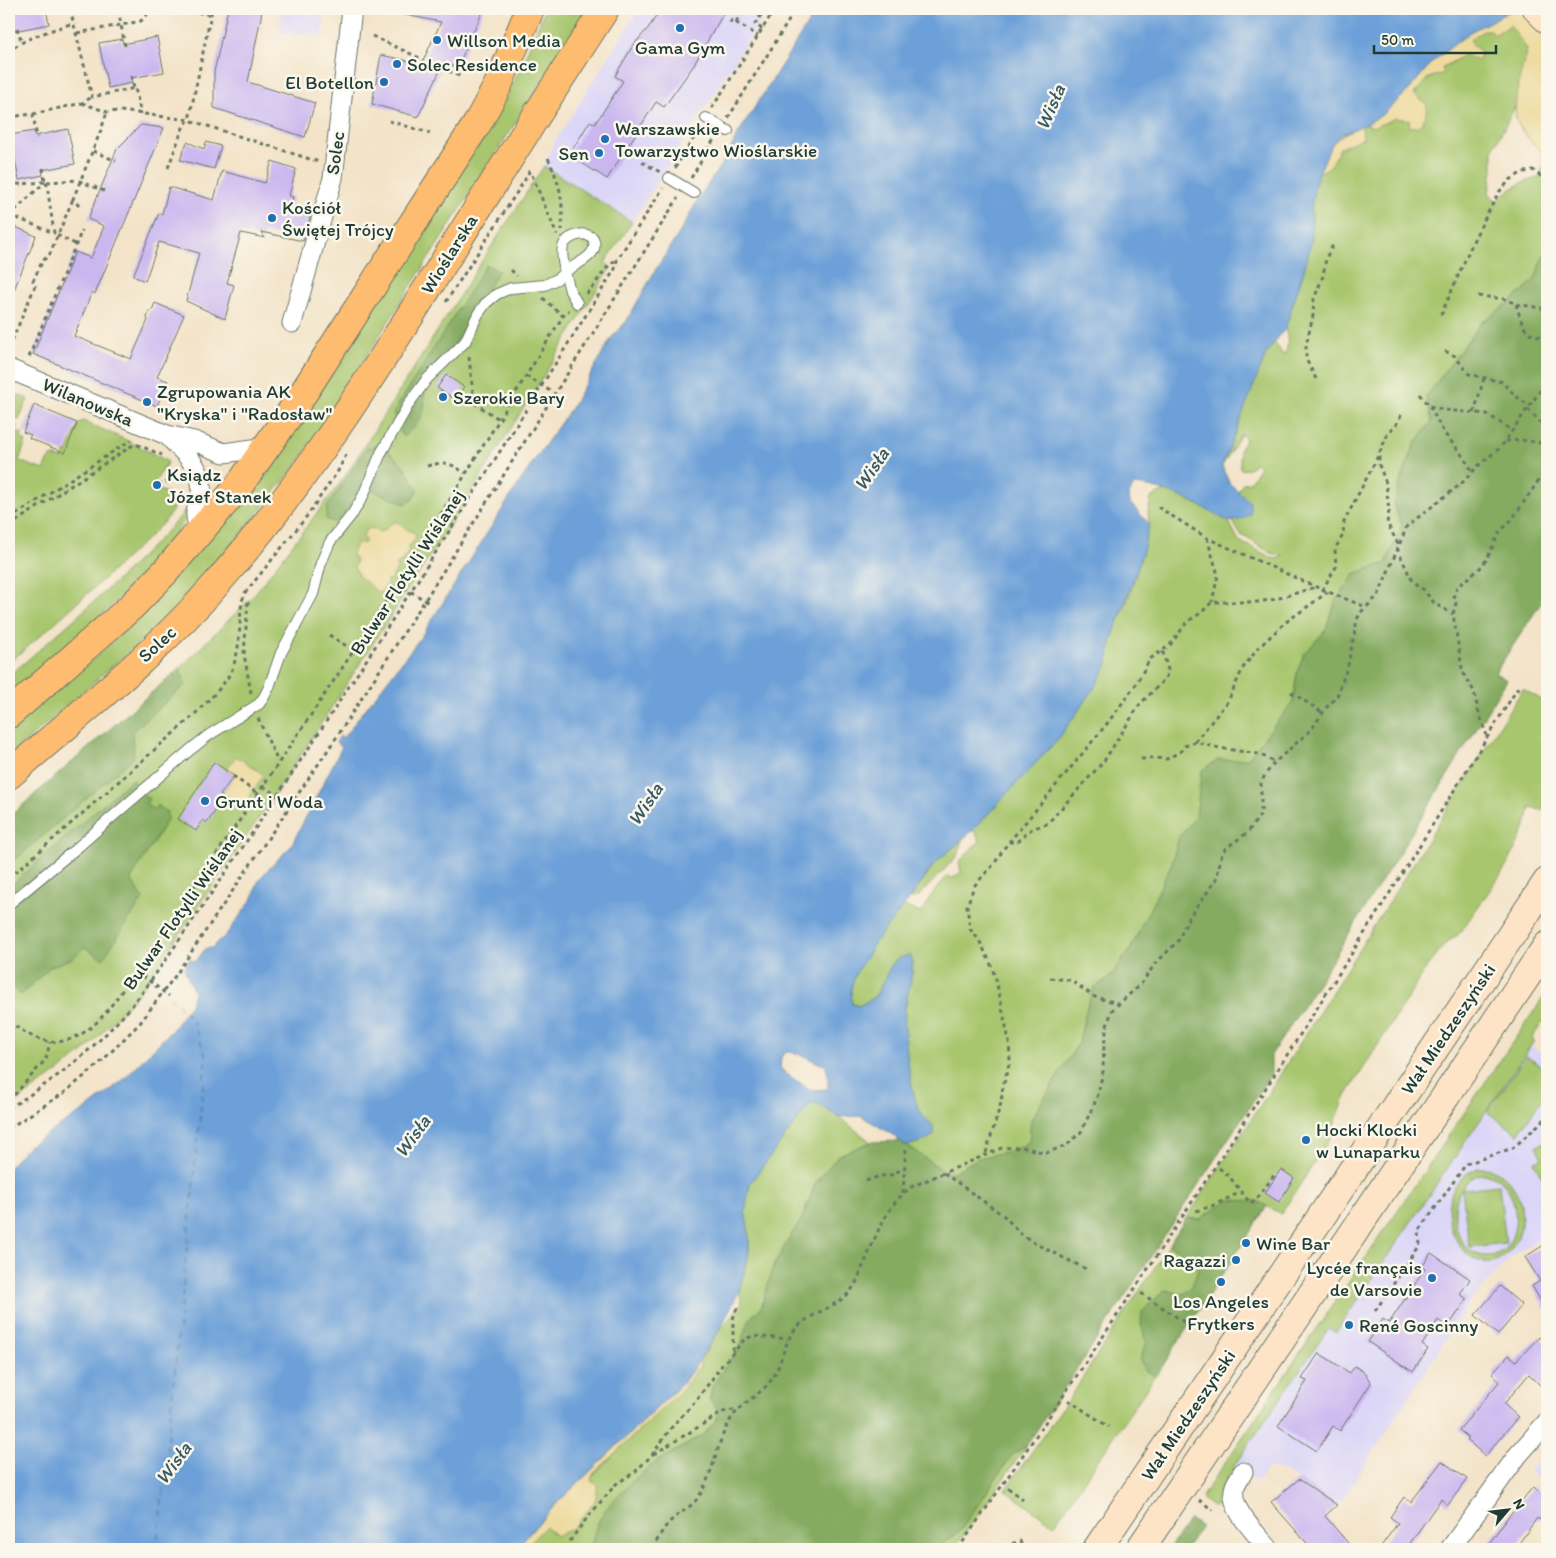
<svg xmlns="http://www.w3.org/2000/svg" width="1556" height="1558" viewBox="0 0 1556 1558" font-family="Itim,sans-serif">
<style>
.built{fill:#dbd6f7}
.green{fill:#a7c66d;stroke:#638250;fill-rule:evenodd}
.forest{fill:#85ab60;stroke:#52744a}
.sand{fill:#eeda9e;stroke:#868c69}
.water{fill:#6da0d8;stroke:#466e86;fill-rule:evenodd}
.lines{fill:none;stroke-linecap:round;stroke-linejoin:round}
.ferry{stroke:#365b65;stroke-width:1;stroke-dasharray:6 5;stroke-linecap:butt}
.building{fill:#cbb7f0}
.service-casing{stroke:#697768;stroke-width:12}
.minor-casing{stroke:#697768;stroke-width:21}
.secondary-casing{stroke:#697768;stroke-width:30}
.primary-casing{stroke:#697768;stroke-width:30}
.path{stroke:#697768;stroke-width:3;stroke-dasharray:4 4;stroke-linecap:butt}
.service{stroke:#fff;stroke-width:10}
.minor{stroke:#fff;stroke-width:19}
.secondary{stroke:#fee4c6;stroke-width:28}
.primary{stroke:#fdbc70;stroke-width:28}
.poi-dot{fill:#1f6fb2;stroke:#fbf7ec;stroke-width:2}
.labels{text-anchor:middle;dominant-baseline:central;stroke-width:5;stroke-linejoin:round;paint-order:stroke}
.poi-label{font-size:19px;fill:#1f3d34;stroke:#fbf7ec;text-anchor:start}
.street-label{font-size:19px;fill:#1f3d34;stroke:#fbf7ec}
.water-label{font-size:20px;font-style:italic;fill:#365b65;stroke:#fbf7ec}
</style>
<rect width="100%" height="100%" fill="#fbf7ec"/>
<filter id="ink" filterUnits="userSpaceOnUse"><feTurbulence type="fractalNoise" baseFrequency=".02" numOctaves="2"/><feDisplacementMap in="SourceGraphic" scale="10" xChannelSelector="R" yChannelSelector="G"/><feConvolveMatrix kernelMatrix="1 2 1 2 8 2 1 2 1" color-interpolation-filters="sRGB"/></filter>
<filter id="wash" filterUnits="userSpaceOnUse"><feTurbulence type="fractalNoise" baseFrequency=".0096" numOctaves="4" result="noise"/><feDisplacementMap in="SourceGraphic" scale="20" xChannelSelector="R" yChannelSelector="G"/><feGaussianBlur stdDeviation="1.12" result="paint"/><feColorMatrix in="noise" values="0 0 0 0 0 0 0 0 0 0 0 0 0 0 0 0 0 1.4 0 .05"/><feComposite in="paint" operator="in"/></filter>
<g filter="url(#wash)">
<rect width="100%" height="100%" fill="#f3e3c8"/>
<path class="built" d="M 281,9 L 324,9 L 323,35 L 280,33 Z
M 639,9 L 768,9 L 632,222 L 544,166 L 554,143 Z
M 1531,1044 L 1547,1060 L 1547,1234 L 1512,1256 L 1471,1300 L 1350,1488 L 1337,1505 L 1299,1479 L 1281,1470 L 1267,1468 L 1257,1482 L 1234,1466 L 1329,1327 L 1336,1331 Z
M 1547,1449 L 1547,1486 L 1529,1471 Z"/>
<path class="green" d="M 545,9 L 588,9 L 298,463 L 216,565 L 173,609 L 141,641 L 9,756 L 9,732 L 95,658 L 129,626 L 490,129 L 520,69 Z
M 1510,25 L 1527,49 L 1515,107 L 1493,149 L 1493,170 L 1489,193 L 1497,201 C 1509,188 1523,181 1541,177 L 1544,154 L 1547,152 L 1547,250 L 1534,281 L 1514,299 L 1481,323 L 1426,397 L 1432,421 L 1415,444 L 1394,506 L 1402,526 L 1386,563 L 1356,573 L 1336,601 L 1325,631 L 1304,654 L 1297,672 L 1293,702 L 1247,759 L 1218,760 L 1202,770 L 1196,816 L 1179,837 L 1172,863 L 1130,950 L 1110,977 L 1094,988 L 1087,1007 L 1079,1042 L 1031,1120 L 1029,1142 L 1014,1150 L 979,1158 L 954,1172 L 944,1171 L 900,1141 L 900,1060 L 905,1010 L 913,963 L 895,960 L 875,996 L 859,1006 L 852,1004 C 852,999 850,993 851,988 C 855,963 887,926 904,906 L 921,913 L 929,899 L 947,876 L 953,878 L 961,872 L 959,863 L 970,850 L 980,841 L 973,830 L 1059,738 L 1091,693 L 1107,667 L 1112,638 L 1129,596 L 1143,551 L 1149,524 L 1148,512 L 1151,498 L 1166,490 L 1197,503 L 1229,522 L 1239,541 L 1275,559 L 1284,556 L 1271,553 L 1240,534 L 1231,518 L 1238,491 L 1243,483 L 1250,482 L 1260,467 L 1256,463 L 1251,467 L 1243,470 L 1240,468 L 1240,449 L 1246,439 L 1241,434 L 1222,466 L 1229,483 L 1216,463 L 1272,339 L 1284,356 C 1289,347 1288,338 1285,329 C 1293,299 1307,270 1311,239 C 1314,217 1308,198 1318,174 L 1329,167 L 1340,148 L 1363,138 L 1362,125 L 1366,124 L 1374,127 L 1396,118 L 1409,120 C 1414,93 1415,81 1443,73 L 1442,69 C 1454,61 1470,55 1471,39 L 1485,30 L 1490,30 L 1494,35 Z
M 544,166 L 632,222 L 605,263 L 611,267 L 474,488 L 274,796 L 138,994 L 89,1047 L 59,1071 L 9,1107 L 9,817 L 180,668 L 253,596 L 344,478 L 478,267 Z
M 9,391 L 28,399 L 19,420 L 14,418 L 11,423 L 17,426 L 15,431 L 23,434 L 21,439 L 26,441 L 19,461 L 44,470 L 49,459 L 53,456 L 62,459 L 65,453 L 67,453 L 79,423 L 83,421 C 111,433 141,446 168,462 L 152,486 L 152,488 L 180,497 C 170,521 145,540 127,557 C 88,594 49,628 9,663 Z
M 190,506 C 188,517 180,527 174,536 C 160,557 143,574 126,591 C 89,628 48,662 9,696 L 9,676 C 71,622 135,568 190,506 Z
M 1523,689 L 1547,703 L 1547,801 L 1542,810 L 1530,808 L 1526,826 L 1506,867 L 1459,934 L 1446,943 L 1428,965 L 1346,1096 L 1332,1130 L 1334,1132 L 1281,1214 L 1267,1206 L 1166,1360 L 1054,1525 L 1005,1490 L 1068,1400 L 1273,1086 Z
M 962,840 L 957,856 L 919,896 L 910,899 L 935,863 Z
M 1547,992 L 1547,1016 L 1532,1038 L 1534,1041 L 1336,1332 L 1329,1328 L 1234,1466 L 1235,1467 L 1219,1492 L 1217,1497 L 1217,1506 L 1213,1507 L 1202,1499 L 1203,1495 Z
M 1526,1056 L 1547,1070 L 1547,1092 L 1518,1134 L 1487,1112 Z
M 814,1102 L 839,1117 L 871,1142 L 839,1155 L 816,1182 L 801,1221 L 793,1232 L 774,1265 L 761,1308 L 750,1318 L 739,1350 L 727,1364 L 712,1386 L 710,1399 L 719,1412 L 718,1418 L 704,1434 L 653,1464 L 600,1518 L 590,1549 L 523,1549 L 545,1527 L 557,1536 L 591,1481 L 593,1475 L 683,1388 L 700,1366 L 700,1360 L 719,1331 L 742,1303 L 739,1291 L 749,1252 L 749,1233 L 745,1212 L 750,1183 L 803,1113 Z
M 1547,1140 L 1547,1187 L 1534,1162 L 1542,1158 L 1536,1147 Z
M 1478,1168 C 1501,1166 1516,1185 1521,1205 C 1523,1220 1521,1237 1511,1249 C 1471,1299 1412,1194 1478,1168 ZM 1480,1174 C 1523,1171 1528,1253 1489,1256 C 1451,1259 1440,1188 1480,1174 Z
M 1499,1185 L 1506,1243 L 1469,1247 L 1462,1189 Z
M 1027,1445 L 954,1549 L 937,1549 L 960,1531 L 1012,1455 Z"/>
<path class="forest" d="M 1547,250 L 1547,594 L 1495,673 L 1507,680 L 1315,988 L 1271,1055 L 1271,1074 L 1027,1445 L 1012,1455 L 960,1531 L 937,1549 L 590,1549 C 593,1540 595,1529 599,1520 C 606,1505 638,1475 652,1465 C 671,1451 714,1437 719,1412 L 710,1399 L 712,1386 L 727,1364 L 739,1350 L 750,1318 L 761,1308 L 774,1265 L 793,1232 L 801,1221 L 816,1182 L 839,1155 L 871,1142 L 900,1141 L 944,1171 L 954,1172 L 979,1158 L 1014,1150 L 1029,1142 L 1031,1120 L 1079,1042 L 1087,1007 L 1094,988 L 1110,977 L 1130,950 L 1172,863 L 1179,837 L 1196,816 L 1202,770 L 1218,760 L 1247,759 L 1293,702 L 1297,672 L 1304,654 L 1325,631 L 1336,601 L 1356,573 L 1386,563 L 1402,526 L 1394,506 L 1398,488 L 1415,444 L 1432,421 L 1426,397 L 1481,323 L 1514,299 L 1534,281 Z
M 486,265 L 499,270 L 424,394 C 427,416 418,424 403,437 L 393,413 Z
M 381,444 L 404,466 L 418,490 L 413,499 L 405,504 L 365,487 L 336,523 L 326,519 L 327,507 L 367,448 Z
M 180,668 L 185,685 L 132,732 L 134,757 L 9,865 L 9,817 Z
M 132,779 L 136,789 L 149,799 L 146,804 L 154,810 L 157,805 L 167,812 L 167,820 L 131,879 L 143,899 L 103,959 L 84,947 L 73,958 L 50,967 L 21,995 L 9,984 L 9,887 Z
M 1228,1200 L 1257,1201 L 1267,1206 L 1156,1376 L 1146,1371 L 1140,1360 L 1147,1341 L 1141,1325 L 1142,1312 L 1164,1290 L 1183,1294 L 1191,1287 L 1198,1270 L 1193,1259 L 1169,1245 L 1186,1218 L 1200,1219 Z
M 1190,1519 L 1201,1527 L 1185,1549 L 1169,1549 Z"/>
<path class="sand" d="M 1514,9 L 1547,9 L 1547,152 L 1544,154 C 1535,145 1525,136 1519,125 C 1509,108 1523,68 1527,49 L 1510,25 L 1494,35 L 1490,30 L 1485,30 L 1471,39 L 1471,45 L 1481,51 L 1479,61 L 1464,55 L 1442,68 L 1444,73 L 1428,78 L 1414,94 L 1427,105 L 1425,118 L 1419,126 L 1410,127 L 1409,120 L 1396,118 L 1374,127 L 1366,124 L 1382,115 L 1408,91 L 1432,62 L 1470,32 Z
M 1362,125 L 1363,138 L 1340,148 L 1329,167 L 1318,174 C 1332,143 1330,140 1362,125 Z
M 396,522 C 404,524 404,530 415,533 L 416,537 L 412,544 L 409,545 C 410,552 404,561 397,563 L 397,568 L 391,579 L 387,580 L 387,584 L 382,592 L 377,592 C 372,586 367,583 361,578 C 357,575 358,571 354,568 L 356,561 L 352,554 L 356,544 L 365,543 L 365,540 L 363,535 L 366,530 L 372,528 C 380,535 385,531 390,524 Z
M 236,756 L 264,775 L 241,809 L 220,795 L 234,776 L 226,770 Z
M 700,1360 L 700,1366 L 683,1389 L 593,1474 L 591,1481 L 598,1485 L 595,1501 L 573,1528 L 557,1536 L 545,1527 L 524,1549 L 515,1549 L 559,1501 L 683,1383 Z"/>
<path class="water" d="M 817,9 L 1514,9 L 1470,32 L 1432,62 L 1408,91 L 1382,115 L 1366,124 L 1342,134 L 1332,143 L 1316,180 L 1311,207 L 1312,237 L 1307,260 L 1285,329 L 1267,352 L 1222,466 L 1229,483 L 1250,502 L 1250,514 L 1242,519 L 1229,522 C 1198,504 1169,488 1134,485 L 1128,496 L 1130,503 L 1149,524 L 1143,551 L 1136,573 L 1112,638 L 1107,667 L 1091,693 L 1059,738 L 973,830 L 935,863 L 910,899 L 879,936 L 855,975 L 851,989 L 852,1004 L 859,1006 C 864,1003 872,1000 876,995 C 887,981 888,954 911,956 C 916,971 907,992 905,1009 C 903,1031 910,1092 920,1112 C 923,1117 929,1121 933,1126 L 934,1135 L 924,1141 L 906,1146 L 890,1133 L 861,1116 L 839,1117 L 814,1102 L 803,1113 L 750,1183 L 745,1212 L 749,1233 L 749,1252 L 739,1291 L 719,1331 L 683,1383 L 559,1501 L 515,1549 L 9,1549 L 9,1167 L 27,1147 L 85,1110 L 123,1080 L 173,1029 L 191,1004 L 194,992 L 184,968 L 190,959 L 195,962 L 206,948 L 212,948 L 226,935 L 253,898 L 258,882 L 263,875 L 291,846 L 342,747 L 336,742 L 340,736 L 343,738 L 421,637 L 523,477 L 573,405 L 612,337 L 626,322 L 656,269 L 680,232 L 700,196 L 729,153 L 736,137 ZM 789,1052 C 803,1053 812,1062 825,1065 L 828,1074 L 828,1089 L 811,1090 L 785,1073 L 780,1067 L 781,1058 L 784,1053 Z"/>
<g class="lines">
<path class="ferry" d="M 157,1549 L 206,1057 L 192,1019 L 169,996"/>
</g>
<g id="blocks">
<path class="building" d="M 9,9 L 46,9 L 49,24 L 9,32 Z
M 228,9 L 262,9 L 261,17 L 248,82 L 315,103 L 305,137 L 214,108 L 214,72 Z
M 406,9 L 484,9 L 457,68 L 444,62 L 418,117 L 372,104 L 381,55 L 405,60 L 420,67 L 441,22 L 405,15 Z
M 661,9 L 726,9 L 692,68 L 664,107 L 656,102 L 607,179 L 569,155 L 590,121 L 595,124 L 623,81 L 615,76 L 632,47 L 649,27 Z
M 157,37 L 164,72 L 131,78 L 132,83 L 108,88 L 99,43 L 122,39 L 123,44 Z
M 141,125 L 164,128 L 95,294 L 92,292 L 74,336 L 131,359 L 148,320 L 147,318 L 149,311 L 152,310 L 155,303 L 184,315 L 157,377 L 168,381 L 157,406 L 33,354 L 75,252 L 91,258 L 104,226 L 88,219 L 117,149 Z
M 68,129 L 75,164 L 42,170 L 43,175 L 19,180 L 10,135 L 34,131 L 35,136 Z
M 187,142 L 204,149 L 206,142 L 221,146 L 214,169 L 180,160 Z
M 272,161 L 296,169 L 289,196 L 293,197 L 290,211 L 310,217 L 303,241 L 261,232 L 265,238 L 241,233 L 227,283 L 234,285 L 225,319 L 186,301 L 199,253 L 159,242 L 145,281 L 133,276 L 159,213 L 162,214 L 169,187 L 214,200 L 222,171 L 265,183 Z
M 9,224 L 36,236 L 9,302 Z
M 446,375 L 464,387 L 456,400 L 437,388 Z
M 34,405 L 77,423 L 65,453 L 29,438 L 31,435 L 23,432 Z
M 214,762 L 234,776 L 220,795 L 224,798 L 207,823 L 203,820 L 196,831 L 178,819 Z
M 1281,1169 L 1294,1178 L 1279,1202 L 1265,1193 Z
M 1547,1243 L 1547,1311 L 1532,1286 L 1540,1281 L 1525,1257 Z
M 1431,1253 L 1470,1279 L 1460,1294 L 1467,1299 L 1448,1327 L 1438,1320 L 1422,1345 L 1428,1349 L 1413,1372 L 1368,1342 L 1383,1319 L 1389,1323 L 1425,1269 L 1422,1267 Z
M 1500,1286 L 1522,1305 L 1498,1335 L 1475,1315 Z
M 1539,1337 L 1547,1344 L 1547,1392 L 1529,1374 L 1504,1404 L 1518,1417 L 1485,1456 L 1467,1440 L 1469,1438 L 1459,1430 L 1499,1382 L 1492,1373 L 1509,1355 L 1516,1361 Z
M 1319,1353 L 1350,1373 L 1355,1366 L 1365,1373 L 1371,1383 L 1340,1431 L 1333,1426 L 1317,1451 L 1278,1426 L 1307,1381 L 1302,1379 Z
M 1442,1461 L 1467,1479 L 1448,1505 L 1441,1499 L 1406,1549 L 1379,1549 L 1398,1523 L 1390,1517 L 1404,1497 L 1411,1502 Z
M 1299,1479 L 1337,1505 L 1325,1516 L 1353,1549 L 1312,1549 L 1271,1502 Z
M 1533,1487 L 1547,1499 L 1547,1510 L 1539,1520 L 1537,1518 L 1515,1549 L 1485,1549 L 1508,1517 Z"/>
</g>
</g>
<g filter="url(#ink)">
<use href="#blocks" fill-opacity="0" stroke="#697768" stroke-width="1"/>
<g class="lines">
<g class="service-casing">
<path id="service" d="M 706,118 L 728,131
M 669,178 L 694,193
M 9,904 L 78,847 L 112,817 L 190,750 L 209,735 L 259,704 L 264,697 L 269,687 L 281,653 L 313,594 L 321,563 L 330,542 L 353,513 L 363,496 L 381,453 L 410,402 L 427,379 L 465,342 L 478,314 L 486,303 L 497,294 L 511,288 L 545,285 L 557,279 L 565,272 C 562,256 557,240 578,235 C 584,233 588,235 593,238 C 601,256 576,263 565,272 L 570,291 L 577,303"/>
</g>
<g class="minor-casing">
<path id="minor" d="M 292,323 L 333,178 L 352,9
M 9,369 L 167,435 L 194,441 L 224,453 L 267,447
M 167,435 C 183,452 205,468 201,494 C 201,500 197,506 196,512 C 195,518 198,526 199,532
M 1243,1472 C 1240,1477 1237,1481 1235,1486 C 1227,1507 1257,1534 1269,1549
M 1450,1549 L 1518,1455 L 1547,1422"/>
</g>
<g class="secondary-casing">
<path id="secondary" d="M 1537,9 L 1547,19
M 1097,1549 L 1547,882
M 1140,1549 L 1547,946"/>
</g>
<g class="primary-casing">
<path id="primary" d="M 9,714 L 132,606 L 165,572 L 238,487 L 291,412 L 477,124 L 498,85 L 530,9
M 9,775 C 80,713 156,654 218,582 C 302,486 371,378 439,270 C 494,182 549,95 605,9"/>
</g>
<path class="path" d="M 70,9 L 92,97 L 135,88 L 141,114
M 182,9 L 210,15
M 736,22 L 744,9
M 730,23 L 732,20 L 758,36
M 17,28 L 22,43
M 762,29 L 755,24 L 765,9
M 77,33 L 121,25 L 118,9
M 372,36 L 424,60
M 125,46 L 121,25 L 141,21 L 152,9
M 9,53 C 18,39 57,29 73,23
M 441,68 L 462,77
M 131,76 L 134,88
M 9,99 L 10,117
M 82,103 L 107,112 L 121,111 L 189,120 L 319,162
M 712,108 L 775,9
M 33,114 L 82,103 L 92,97
M 9,117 L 33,114 L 37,138
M 728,118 L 796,9
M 389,121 L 430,133
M 93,151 L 116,161
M 548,158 C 561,187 563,198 562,230
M 642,162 L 660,172
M 43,168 L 45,182 L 77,180 L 104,191
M 168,168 L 184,125 L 189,120 L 212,9
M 675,168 L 700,128
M 532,175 L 557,235
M 691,178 L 716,136
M 9,185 L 44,182
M 79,206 L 73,199 L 101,130 L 107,112
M 9,215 L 54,233 L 47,185 L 45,182
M 9,216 L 45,182
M 57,235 L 75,244
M 511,270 L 517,276
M 586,294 C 598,283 603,268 616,260
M 1478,296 L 1505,299 L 1516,304 L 1547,309
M 543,298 L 563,316
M 446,302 L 528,175 L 530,168
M 1516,304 C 1523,325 1522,336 1547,337
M 1441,315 L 1475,237 L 1499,192 L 1510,180 L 1521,173 L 1533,170 L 1547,181
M 9,348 L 35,286 L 33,281 L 43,260 L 49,256 L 73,199
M 1445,351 L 1455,356 L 1469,374 L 1502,382 L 1517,397 L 1530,406
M 29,357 L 82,230
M 469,357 L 474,403
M 526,376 L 560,397
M 1316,379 L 1306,359 L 1306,345 L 1313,316 L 1314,299 L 1323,276 L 1326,258 L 1333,245
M 1420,394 L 1429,405 L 1444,433 L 1460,452 L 1473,472
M 463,404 L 467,398 L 499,419
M 1430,406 L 1444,410 L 1487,414 L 1513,431
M 1528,409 L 1547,430
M 1474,413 L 1484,378
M 1506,441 L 1522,440 L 1547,444
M 427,466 C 447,461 448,462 465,473
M 158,485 L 181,477
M 1158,507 L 1207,538 L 1316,587 L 1366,607
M 9,519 L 131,440
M 9,526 L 133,445 L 138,445 L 162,455
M 1207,538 L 1218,575 L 1212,602
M 1398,544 L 1387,523 L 1389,511 L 1386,483 L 1379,465 L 1379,454 L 1388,433 L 1396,425 L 1402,413
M 1397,548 L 1412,581 L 1418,587 L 1423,589 L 1435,604 L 1453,614
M 397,583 L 431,604
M 1322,590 L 1336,567 L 1335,549 L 1343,535 L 1344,522 L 1379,454
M 248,602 L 244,654 L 251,693
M 329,635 L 353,650
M 1291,692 L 1323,713
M 258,718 L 278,762
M 1487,736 L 1478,710 L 1474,691 L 1465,677 L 1462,668 L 1453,614 L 1456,603 L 1454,596 L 1457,587 L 1480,568 L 1487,559 L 1499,533 L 1513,518 L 1547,468
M 1195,742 L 1228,701 L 1243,668 L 1259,647 L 1286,622 L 1328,592
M 1141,759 L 1152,758 L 1167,759 L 1181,751 L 1185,746 L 1195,742 L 1219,748 L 1259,754 L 1269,759 L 1274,763
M 233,776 L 258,794
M 263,786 L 295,807
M 223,799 L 244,814
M 1009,842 C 1021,843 1021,837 1029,831 C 1035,826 1042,827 1048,823 L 1104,761 L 1140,704 L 1161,683 L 1168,674 L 1168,670 L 1162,649
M 9,878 L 193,716 C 207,701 228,684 234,664 C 241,644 239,621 242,601 L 245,593 L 304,520 L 338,471 L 348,451
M 136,971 L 169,996
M 1050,978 L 1070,980 L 1095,997 L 1118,1003
M 9,1021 C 34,1041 57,1051 86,1031 C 104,1019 116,998 129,981 C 155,945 180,908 205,871 C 263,786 321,701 377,615 C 441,516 501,416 563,316 L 569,310
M 9,1101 L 46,1059 L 50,1042
M 9,1108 C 64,1075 113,1034 150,982 C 313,749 464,509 615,269 L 617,260 L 663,188
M 9,1128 L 64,1093 L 99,1064 L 140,1023 L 175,976 L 336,738 L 425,600 L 678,198
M 986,1153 L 1001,1103 L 1003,1086 L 1010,1061 L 1009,1040 L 996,980 L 990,962 L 979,940 L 970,929 L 967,906 L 974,886 L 994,864 L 1005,847 L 1106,725 L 1135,686 L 1150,659 L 1170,645 L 1188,621 L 1201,613 L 1212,602 L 1257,602 L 1276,599 L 1316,587
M 1219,1168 L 1228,1175 L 1250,1203 L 1256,1200 L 1275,1174 L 1277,1175
M 944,1173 L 1004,1216 L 1021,1234 L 1036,1244 L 1088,1270
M 866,1181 L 880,1176 L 891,1175 L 904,1168
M 903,1193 L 906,1146
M 1196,1211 L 1212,1206 L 1241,1192
M 1141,1293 L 1184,1322
M 1375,1311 L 1420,1245 L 1419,1231 L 1466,1164 L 1513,1148 L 1547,1117
M 733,1351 L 733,1319 L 738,1305
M 1068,1400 L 1109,1427
M 654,1454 L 723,1412 L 738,1409
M 1008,1488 L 1023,1499
M 1199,1500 L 1213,1510
M 967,1546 L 972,1549
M 568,1549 L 569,1542 L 587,1518 L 616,1484 L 635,1472 L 652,1455 L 674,1424 L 696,1401 L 722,1365 L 744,1340 L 752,1336 L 788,1339
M 653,1549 C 658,1538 664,1526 674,1518 C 683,1511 693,1506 699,1496 C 714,1473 716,1445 729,1422 C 740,1403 760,1396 772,1379 C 782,1364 783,1345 794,1331 C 809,1311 841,1308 854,1286 C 859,1279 861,1269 865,1262 C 876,1235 888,1202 913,1186 L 1002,1148 L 1022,1147 L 1046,1153 L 1067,1145 L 1081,1132 L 1097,1098 L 1103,1072 L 1104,1045 L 1107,1026 L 1112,1010 L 1141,984 L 1155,964 L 1178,941 L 1188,919 L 1216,880 L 1222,853 L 1225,849 L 1248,832 L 1261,814 L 1261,783 L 1265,775 L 1274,763 L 1311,730 L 1326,708 L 1337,696 L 1348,665 L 1357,620 L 1360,613 L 1378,596 L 1407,526 L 1462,483 L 1481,463 L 1500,448 L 1547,381
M 958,1549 C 1154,1268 1338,978 1519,686
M 997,1549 L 1020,1541 L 1021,1544 L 1019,1549"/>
<use href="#service" class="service"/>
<use href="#minor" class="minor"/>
<use href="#secondary" class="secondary"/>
<use href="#primary" class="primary"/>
</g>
</g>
<g class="poi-dot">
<circle cx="680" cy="28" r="5"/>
<circle cx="437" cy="40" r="5"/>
<circle cx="397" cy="64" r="5"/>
<circle cx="384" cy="82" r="5"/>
<circle cx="605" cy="139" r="5"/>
<circle cx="599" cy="153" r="5"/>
<circle cx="272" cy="218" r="5"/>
<circle cx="443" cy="397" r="5"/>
<circle cx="147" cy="402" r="5"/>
<circle cx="157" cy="485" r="5"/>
<circle cx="205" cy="801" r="5"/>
<circle cx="1306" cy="1140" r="5"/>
<circle cx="1246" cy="1243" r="5"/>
<circle cx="1236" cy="1260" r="5"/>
<circle cx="1432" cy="1278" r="5"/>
<circle cx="1221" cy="1282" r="5"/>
<circle cx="1349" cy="1325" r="5"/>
</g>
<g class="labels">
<g class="poi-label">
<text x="447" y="40">Willson Media</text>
<text x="680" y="47" text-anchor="middle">Gama Gym</text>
<text x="407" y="64">Solec Residence</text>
<text x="374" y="82" text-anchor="end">El Botellon</text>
<text x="615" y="128">Warszawskie<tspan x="615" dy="22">Towarzystwo Wioślarskie</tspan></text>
<text x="589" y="153" text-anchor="end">Sen</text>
<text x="282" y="207">Kościół<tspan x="282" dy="22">Świętej Trójcy</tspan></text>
<text x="157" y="391">Zgrupowania AK<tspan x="157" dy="22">"Kryska" i "Radosław"</tspan></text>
<text x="453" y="397">Szerokie Bary</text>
<text x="167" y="474">Ksiądz<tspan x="167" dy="22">Józef Stanek</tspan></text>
<text x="215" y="801">Grunt i Woda</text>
<text x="1316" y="1129">Hocki Klocki<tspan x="1316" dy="22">w Lunaparku</tspan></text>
<text x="1256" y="1243">Wine Bar</text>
<text x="1226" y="1260" text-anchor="end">Ragazzi</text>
<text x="1422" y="1267" text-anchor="end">Lycée français<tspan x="1422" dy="22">de Varsovie</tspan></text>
<text x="1221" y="1301" text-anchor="middle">Los Angeles<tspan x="1221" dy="22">Frytkers</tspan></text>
<text x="1359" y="1325">René Goscinny</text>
</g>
<g class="street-label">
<text transform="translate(335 153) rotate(-82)">Solec</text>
<text transform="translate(449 254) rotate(-58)">Wioślarska</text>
<text transform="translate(88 402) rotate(23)">Wilanowska</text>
<text transform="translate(407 572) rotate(-57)">Bulwar Flotylli Wiślanej</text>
<text transform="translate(157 644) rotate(-43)">Solec</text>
<text transform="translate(182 909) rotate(-55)">Bulwar Flotylli Wiślanej</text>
<text transform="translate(1448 1029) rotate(-56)">Wał Miedzeszyński</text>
<text transform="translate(1188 1415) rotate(-56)">Wał Miedzeszyński</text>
</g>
<g class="water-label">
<text transform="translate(1050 107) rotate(-67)">Wisła</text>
<text transform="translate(871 469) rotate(-56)">Wisła</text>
<text transform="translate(645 804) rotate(-56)">Wisła</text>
<text transform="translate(412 1136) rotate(-54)">Wisła</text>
<text transform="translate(173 1463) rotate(-54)">Wisła</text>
</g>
</g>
<rect width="1556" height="1558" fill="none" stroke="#fbf7ec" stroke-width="30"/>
<g transform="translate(1508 1510) rotate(62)" stroke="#fbf7ec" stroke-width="4" paint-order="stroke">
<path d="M0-4L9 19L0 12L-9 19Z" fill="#1f3d34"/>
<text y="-8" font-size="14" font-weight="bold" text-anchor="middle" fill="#1f3d34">N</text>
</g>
<path d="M1374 45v8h122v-8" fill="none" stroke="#1f3d34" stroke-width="2.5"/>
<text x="1381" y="45" font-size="15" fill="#1f3d34" stroke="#fbf7ec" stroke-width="4" paint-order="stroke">50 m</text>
</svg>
